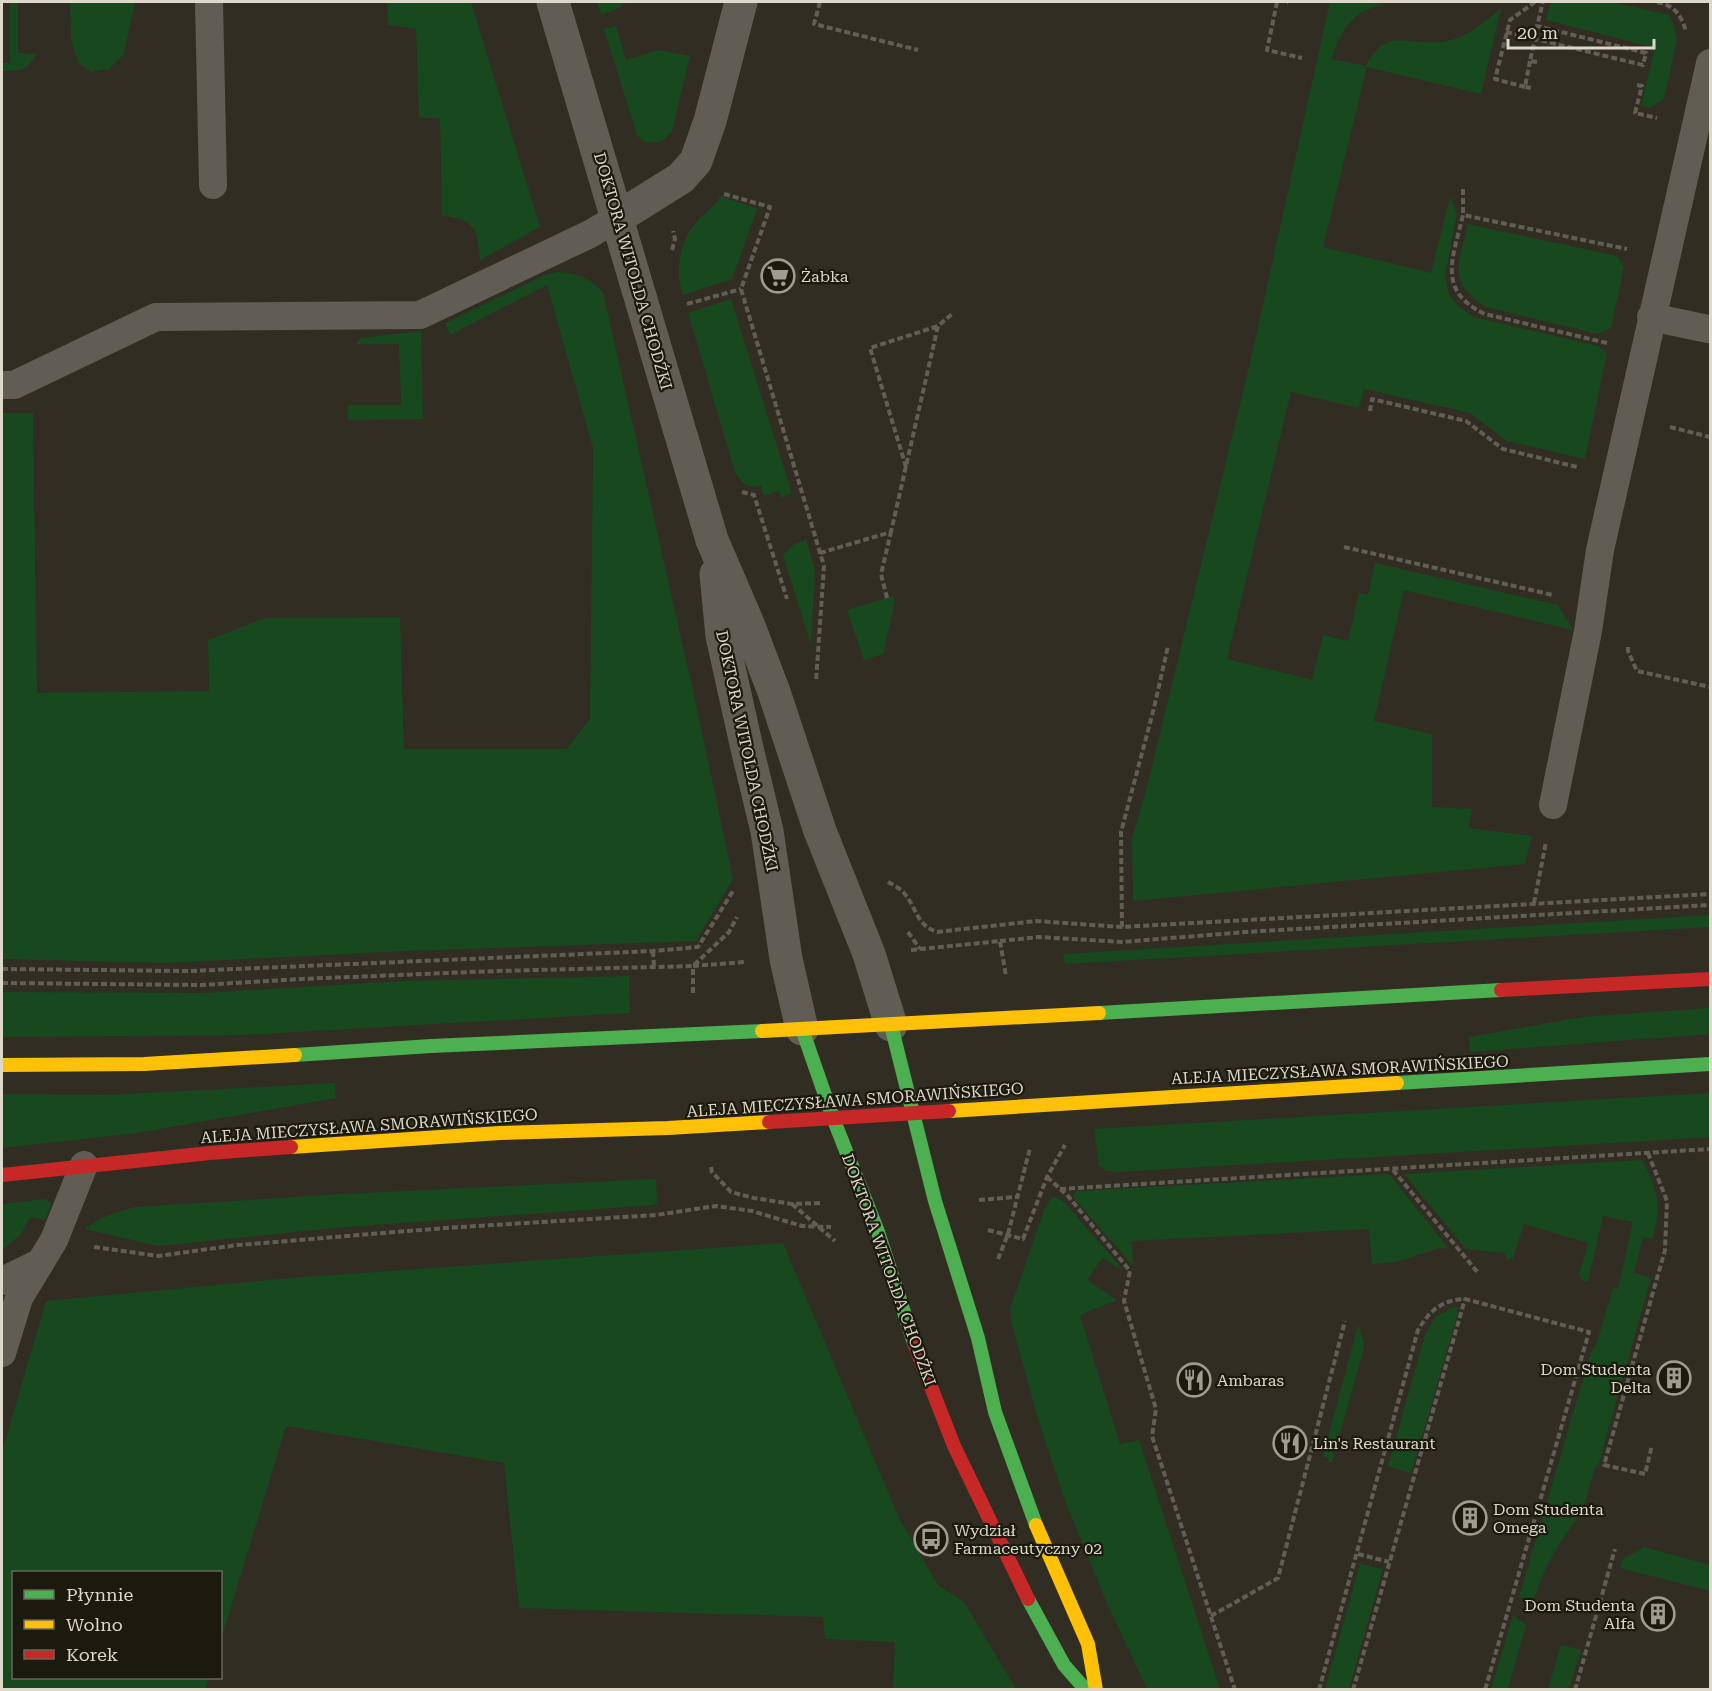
<svg xmlns="http://www.w3.org/2000/svg" width="1712" height="1691" viewBox="0 0 1712 1691" font-family="'Roboto Serif',serif">
<style>
.green{fill:#18481e}
.lines{fill:none;stroke-linecap:round;stroke-linejoin:round}
.path{stroke:#625e57;stroke-width:4;stroke-dasharray:6 3;stroke-linecap:butt}
.lane{stroke:#615d55;stroke-width:28}
.street{stroke:#615d55;stroke-width:33}
.fast{stroke:#4caf50;stroke-width:14}
.slow{stroke:#ffc107;stroke-width:14}
.jam{stroke:#c62828;stroke-width:14}
.labels{text-anchor:middle;dominant-baseline:central;stroke-width:4.5;stroke-linejoin:round;paint-order:stroke}
.street-label{font-size:16px;fill:#ded8cb;stroke:#1c190f}
.poi-label{font-size:16px;fill:#ded8cb;stroke:#1c190f;text-anchor:start}
</style>
<rect width="100%" height="100%" fill="#322d22"/>
<path class="green" d="M 10,2 L 18,2 L 18,53 L 36,54 C 29,71 18,71 2,71 L 2,63 L 10,63 Z
M 70,2 L 135,2 L 124,54 L 109,69 L 91,72 L 78,62 L 71,39 Z
M 387,2 L 471,2 L 540,227 L 480,260 C 478,229 475,219 442,216 L 440,119 L 419,117 L 416,29 L 388,25 Z
M 597,2 L 626,2 L 619,8 L 601,15 Z
M 1330,2 L 1384,2 C 1378,7 1366,9 1359,14 C 1344,25 1336,42 1332,59 L 1366,66 C 1386,26 1406,46 1440,42 C 1464,40 1483,24 1501,8 L 1481,94 L 1367,67 L 1323,247 L 1431,273 L 1450,197 L 1457,214 L 1445,276 L 1449,294 L 1458,306 L 1474,317 L 1598,346 L 1607,353 L 1585,459 L 1507,441 L 1470,413 L 1364,389 L 1359,408 L 1291,392 L 1227,659 L 1312,680 L 1323,635 L 1348,641 L 1359,593 L 1368,595 L 1375,563 L 1558,605 L 1573,630 L 1404,590 L 1374,721 L 1432,734 L 1432,807 L 1472,809 L 1469,828 L 1532,836 L 1525,864 L 1133,901 L 1132,838 L 1146,791 L 1250,363 Z
M 1551,2 L 1613,2 L 1669,15 L 1674,26 L 1677,39 L 1664,99 L 1650,108 L 1641,105 L 1655,48 L 1546,20 Z
M 616,26 L 626,60 L 659,50 L 690,56 L 672,131 C 664,143 647,148 637,135 L 604,29 Z
M 721,196 L 757,209 L 732,279 L 683,295 C 674,271 680,239 698,220 C 706,212 714,206 721,196 Z
M 1468,224 L 1617,256 L 1624,267 L 1611,328 L 1598,334 L 1486,307 C 1446,282 1459,262 1468,224 Z
M 557,272 C 576,272 589,278 603,292 L 698,713 L 733,879 L 696,941 L 405,951 L 165,963 L 2,959 L 2,413 L 33,413 L 37,693 L 209,691 L 208,640 L 265,618 L 400,617 L 404,749 L 567,749 L 590,719 L 593,448 L 547,285 L 450,335 L 445,323 L 545,275 Z
M 731,299 L 792,494 L 781,498 L 779,491 L 764,496 L 761,486 C 747,487 742,485 735,472 L 688,313 Z
M 421,331 L 423,419 L 348,420 L 348,405 L 401,405 L 399,344 L 356,344 L 361,338 Z
M 806,540 L 815,570 L 811,645 L 783,555 L 794,544 Z
M 893,596 L 895,602 L 883,654 L 864,660 L 847,610 Z
M 1710,915 L 1710,927 L 1065,964 L 1063,954 Z
M 629,976 L 630,1013 L 244,1035 L 2,1037 L 2,992 L 204,993 L 403,981 Z
M 1710,1008 L 1710,1034 L 1470,1052 L 1469,1037 L 1582,1017 Z
M 335,1083 L 336,1098 L 137,1133 L 2,1148 L 2,1094 L 107,1095 Z
M 1710,1093 L 1710,1137 L 1631,1142 L 1117,1172 L 1106,1171 L 1099,1165 L 1094,1129 Z
M 1642,1160 C 1657,1188 1663,1208 1652,1239 L 1643,1237 L 1634,1273 L 1651,1278 L 1599,1463 L 1595,1468 L 1582,1512 L 1557,1547 L 1544,1572 L 1533,1601 L 1519,1597 L 1591,1352 L 1597,1342 L 1613,1288 L 1618,1289 L 1633,1222 L 1603,1216 L 1588,1282 L 1582,1280 L 1579,1275 L 1588,1243 L 1524,1224 L 1513,1258 L 1506,1260 L 1506,1253 L 1466,1249 L 1404,1174 Z
M 1389,1174 L 1449,1249 L 1440,1248 L 1396,1262 L 1372,1264 L 1369,1229 L 1132,1241 L 1133,1266 L 1073,1197 L 1076,1191 Z
M 656,1179 L 657,1202 L 654,1205 L 345,1227 L 159,1246 L 84,1229 C 100,1217 116,1212 135,1207 L 343,1194 Z
M 1056,1197 L 1064,1202 L 1124,1271 L 1102,1258 L 1087,1280 L 1117,1300 L 1080,1315 L 1120,1444 L 1139,1440 L 1220,1689 L 1147,1689 L 1106,1601 L 1064,1498 L 1039,1422 L 1011,1321 L 1010,1309 L 1045,1208 L 1051,1198 Z
M 46,1199 L 51,1204 L 45,1220 L 30,1217 L 21,1234 L 2,1250 L 2,1204 Z
M 783,1243 L 899,1518 L 938,1585 L 964,1602 L 1016,1689 L 893,1689 L 895,1642 L 825,1639 L 823,1617 L 519,1608 L 504,1463 L 286,1426 L 221,1640 L 220,1572 L 14,1572 L 14,1678 L 209,1678 L 205,1689 L 2,1689 L 2,1452 L 46,1301 L 291,1278 Z
M 1454,1307 L 1457,1308 L 1458,1313 L 1411,1474 L 1388,1466 L 1425,1335 L 1435,1317 Z
M 1358,1325 L 1364,1342 L 1363,1352 L 1332,1462 L 1328,1462 L 1329,1458 L 1323,1456 Z
M 1644,1547 L 1710,1565 L 1710,1591 L 1620,1568 L 1623,1559 Z
M 1360,1564 L 1383,1569 L 1349,1689 L 1325,1689 Z
M 1513,1615 L 1526,1625 L 1508,1689 L 1491,1689 Z
M 1561,1645 L 1581,1650 L 1569,1689 L 1548,1689 Z"/>
<g class="lines">
<path class="path" d="M 820,2 L 814,24 L 918,50
M 1277,2 L 1267,50 L 1302,58
M 1287,2 L 1288,2
M 1657,2 C 1675,6 1681,15 1686,31
M 1506,32 L 1535,39
M 1530,61 L 1525,87 L 1531,88
M 1537,62 L 1530,61 L 1535,39 L 1643,65 L 1646,53 L 1537,26 L 1543,2
M 1637,85 L 1642,86 L 1635,113 L 1657,118
M 1525,87 L 1495,79 L 1510,20 L 1535,2
M 1463,189 L 1463,215
M 724,194 L 770,207 L 741,289 L 824,566 L 816,681
M 672,250 L 675,239 L 673,231
M 687,304 L 741,289
M 1607,343 L 1485,314 C 1436,291 1453,258 1463,215 L 1627,249
M 1370,411 L 1372,399 L 1466,421 L 1503,449 L 1577,467
M 1670,427 L 1710,437
M 906,467 L 870,348 L 938,326
M 742,492 L 754,495 L 787,599
M 1344,547 L 1553,595
M 820,553 L 891,532 L 938,326 L 952,314
M 887,598 L 881,574 L 891,532
M 1628,647 L 1628,651 L 1637,671 L 1710,687
M 888,882 C 893,885 900,888 904,893 C 917,908 916,925 937,932 L 1036,921 L 1122,927 L 1710,894
M 1534,903 L 1546,842
M 1122,927 L 1121,832 L 1154,708 L 1168,646
M 908,932 L 920,949
M 1000,941 L 1039,937 L 1123,942 L 1245,932 L 1710,905
M 911,950 L 1000,941 L 1006,976
M 653,951 L 654,967
M 2,969 L 189,971 L 653,951 L 698,947 L 733,891
M 2,983 L 201,985 L 301,979 L 497,971 L 693,966 L 729,932 L 737,917
M 693,993 L 693,966 L 745,962
M 1648,1153 L 1667,1201 L 1665,1250 L 1604,1465 L 1645,1474 L 1652,1445
M 711,1167 L 712,1172 L 731,1192 L 754,1198 L 792,1204 L 822,1203
M 1393,1170 L 1479,1274
M 1047,1177 L 1068,1196 L 1130,1271 L 1124,1301 L 1156,1409 L 1152,1436 L 1235,1690
M 1060,1189 L 1710,1149
M 979,1200 L 1016,1197
M 792,1204 L 835,1241
M 988,1230 L 1023,1239 L 1047,1177 L 1065,1145
M 94,1247 L 158,1256 L 238,1245 L 445,1228 L 656,1215 L 716,1206 L 752,1211 L 802,1226 L 831,1227
M 998,1259 L 1008,1234 L 1030,1148
M 1358,1554 L 1389,1562
M 1211,1616 L 1278,1578 L 1345,1321
M 1319,1690 L 1418,1330 C 1430,1310 1442,1300 1465,1299 L 1589,1332 L 1485,1690
M 1353,1690 L 1465,1299
M 1575,1690 L 1615,1549"/>
<path class="lane" d="M 209,2 L 213,185
M 1651,317 L 1708,329
M 2,385 L 14,385 L 156,317 L 420,315 L 590,234 L 617,218
M 1553,805 L 1588,631 L 1600,550 L 1710,63
M 2,1281 L 41,1262
M 2,1353 L 19,1298 L 54,1240 L 84,1165"/>
<path class="street" d="M 553,2 L 712,540 L 749,626 L 774,692 L 820,831 L 869,954 L 891,1025
M 617,218 L 681,178 L 696,161 L 710,121 L 741,2
M 716,574 L 722,636 L 746,744 L 767,831 L 786,959 L 802,1029"/>
<path class="fast" d="M 1099,1013 L 1501,990
M 891,1025 L 935,1201 L 978,1338 L 995,1412 L 1036,1525
M 802,1029 L 833,1118 L 877,1229 L 914,1343
M 295,1055 L 431,1046 L 762,1031
M 1397,1083 L 1710,1064
M 1028,1599 L 1064,1665 L 1086,1690"/>
<path class="slow" d="M 762,1031 L 1099,1013
M 2,1065 L 144,1064 L 295,1055
M 949,1111 L 1397,1083
M 291,1147 L 500,1133 L 668,1128 L 769,1122
M 1036,1525 L 1088,1644 L 1096,1690"/>
<path class="jam" d="M 1501,990 L 1710,979
M 769,1122 L 949,1111
M 2,1175 L 210,1153 L 291,1147
M 914,1343 L 954,1446 L 1028,1599"/>
</g>
<defs>
<g id="supermarket-ring" transform="scale(1.725)"><circle r="9.5" fill="#1c190f" stroke="#a29c90" stroke-width="1.5"/><path d="M-6-5.5h2.5l.6 2H6L4.5 2H-2.5L-4.4-4H-6ZM-1.5 3.2a1.3 1.3 0 1 0 .1 0ZM3 3.2a1.3 1.3 0 1 0 .1 0Z" fill="#a29c90"/></g>
<g id="building-ring" transform="scale(1.725)"><circle r="9.5" fill="#1c190f" stroke="#a29c90" stroke-width="1.5"/><path d="M-4-6H4V6H1V3H-1V6H-4ZM-2.5-4.3h1.7v1.8h-1.7ZM.8-4.3h1.7v1.8H.8ZM-2.5-1h1.7V.8h-1.7ZM.8-1h1.7V.8H.8Z" fill="#a29c90"/></g>
<g id="restaurant-ring" transform="scale(1.725)"><circle r="9.5" fill="#1c190f" stroke="#a29c90" stroke-width="1.5"/><path d="M-5-6h1v4h1v-4h1v4h1v-4h1v5L-1.5 .5V6h-2V.5L-5-1ZM5-6V6H3V1.5H1.5Q1.5-4 5-6Z" fill="#a29c90"/></g>
<g id="bus-ring" transform="scale(1.725)"><circle r="9.5" fill="#1c190f" stroke="#a29c90" stroke-width="1.5"/><path d="M-5-6H5V4H4V6H2V4H-2V6H-4V4H-5ZM-3.5-4V0h7V-4ZM-3.5 1.2v1.5H-2V1.2ZM2 1.2v1.5H3.5V1.2Z" fill="#a29c90"/></g>
</defs>
<g fill-rule="evenodd">
<use href="#supermarket-ring" x="778" y="276"/>
<use href="#building-ring" x="1674" y="1378"/>
<use href="#restaurant-ring" x="1194" y="1380"/>
<use href="#restaurant-ring" x="1290" y="1443"/>
<use href="#building-ring" x="1470" y="1518"/>
<use href="#bus-ring" x="931" y="1539"/>
<use href="#building-ring" x="1658" y="1614"/>
</g>
<g class="labels">
<g class="street-label">
<text transform="translate(633 271) rotate(74)">DOKTORA WITOLDA CHODŹKI</text>
<text transform="translate(747 751) rotate(78)">DOKTORA WITOLDA CHODŹKI</text>
<text transform="translate(1340 1070) rotate(-3)">ALEJA MIECZYSŁAWA SMORAWIŃSKIEGO</text>
<text transform="translate(855 1100) rotate(-4)">ALEJA MIECZYSŁAWA SMORAWIŃSKIEGO</text>
<text transform="translate(369 1126) rotate(-4)">ALEJA MIECZYSŁAWA SMORAWIŃSKIEGO</text>
<text transform="translate(889 1270) rotate(70)">DOKTORA WITOLDA CHODŹKI</text>
</g>
<g class="poi-label">
<text x="801" y="276">Żabka</text>
<text x="1651" y="1369" text-anchor="end">Dom Studenta<tspan x="1651" dy="18">Delta</tspan></text>
<text x="1217" y="1380">Ambaras</text>
<text x="1313" y="1443">Lin's Restaurant</text>
<text x="1493" y="1509">Dom Studenta<tspan x="1493" dy="18">Omega</tspan></text>
<text x="954" y="1530">Wydział<tspan x="954" dy="18">Farmaceutyczny 02</tspan></text>
<text x="1635" y="1605" text-anchor="end">Dom Studenta<tspan x="1635" dy="18">Alfa</tspan></text>
</g>
</g>
<rect width="1712" height="1691" fill="none" stroke="#ded8cb" stroke-width="6"/>
<rect x="12" y="1571" width="210" height="108" fill="#1c190f" stroke="#6a655a" stroke-width="1.5"/>
<rect x="24" y="1590" width="30" height="9" fill="#4caf50" stroke="#6a655a" stroke-width="1.5"/>
<text x="66" y="1601" font-size="18" fill="#ded8cb">Płynnie</text>
<rect x="24" y="1620" width="30" height="9" fill="#ffc107" stroke="#6a655a" stroke-width="1.5"/>
<text x="66" y="1631" font-size="18" fill="#ded8cb">Wolno</text>
<rect x="24" y="1650" width="30" height="9" fill="#c62828" stroke="#6a655a" stroke-width="1.5"/>
<text x="66" y="1661" font-size="18" fill="#ded8cb">Korek</text>
<path d="M1508 39v9h146v-9" fill="none" stroke="#ded8cb" stroke-width="3"/>
<text x="1517" y="39" font-size="18" fill="#ded8cb" stroke="#1c190f" stroke-width="4.5" paint-order="stroke">20 m</text>
</svg>
